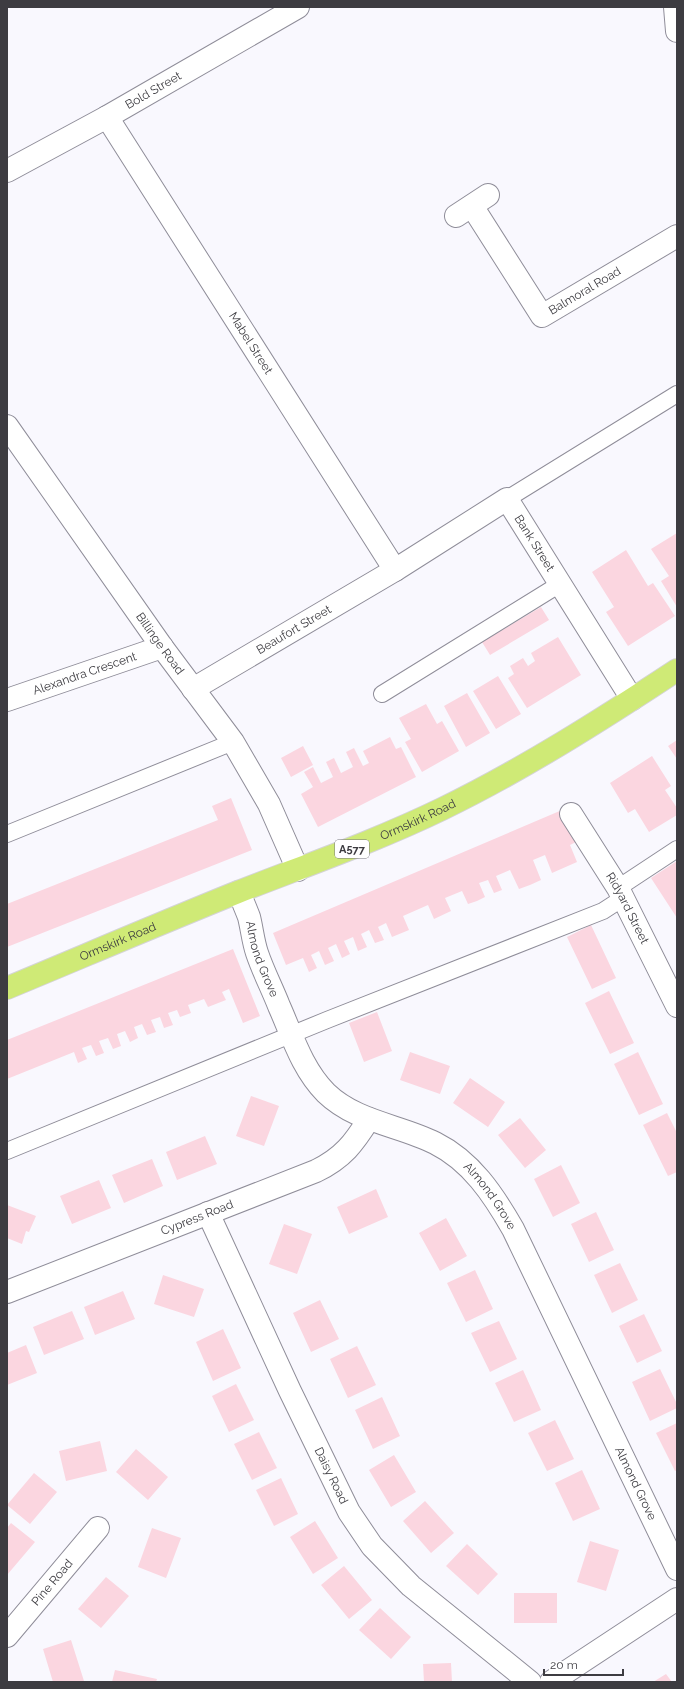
<svg xmlns="http://www.w3.org/2000/svg" width="684" height="1689" viewBox="0 0 684 1689" font-family="Raleway,sans-serif">
<style>
.building{fill:#fbd6e0}
.lines{fill:none;stroke-linecap:round;stroke-linejoin:round}
.service-casing{stroke:#8f8d99;stroke-width:18}
.minor-casing{stroke:#8f8d99;stroke-width:24}
.trunk-casing{stroke:#d4d4d5;stroke-width:24}
.service{stroke:#fff;stroke-width:16}
.minor{stroke:#fff;stroke-width:22}
.trunk{stroke:#cfea76;stroke-width:22}
.labels{text-anchor:middle;dominant-baseline:central;stroke-width:3.5;stroke-linejoin:round;paint-order:stroke}
.shield{fill:#fff;stroke:#77767a;stroke-width:1}
.shield-label{font-size:11px;font-weight:bold;fill:#3d3c41}
.street-label{font-size:12px;fill:#3d3c41;stroke:#fff}
</style>
<rect width="100%" height="100%" fill="#f9f8fe"/>
<path class="building" d="M 677,533 L 677,607 L 661,581 L 669,576 L 651,549 Z
M 626,550 L 648,586 L 653,583 L 675,616 L 628,646 L 606,612 L 614,607 L 592,572 Z
M 541,607 L 549,620 L 490,655 L 482,642 Z
M 558,637 L 581,675 L 527,708 L 508,678 L 514,674 L 510,666 L 523,658 L 528,666 L 535,661 L 531,653 Z
M 498,676 L 521,714 L 496,729 L 473,691 Z
M 467,693 L 490,733 L 466,747 L 444,706 Z
M 426,704 L 437,724 L 442,721 L 459,751 L 422,772 L 405,742 L 411,739 L 399,718 Z
M 390,737 L 396,749 L 401,747 L 416,777 L 318,827 L 301,794 L 313,787 L 304,772 L 313,767 L 321,783 L 333,777 L 326,762 L 334,758 L 341,773 L 353,767 L 346,752 L 354,748 L 363,766 L 369,763 L 363,751 Z
M 677,740 L 677,759 L 668,746 Z
M 303,746 L 313,765 L 291,777 L 281,758 Z
M 652,756 L 671,786 L 665,790 L 677,808 L 677,815 L 649,832 L 635,809 L 628,813 L 610,783 Z
M 231,798 L 252,850 L 7,947 L 7,904 L 218,820 L 212,806 Z
M 562,810 L 576,842 L 570,845 L 577,862 L 552,873 L 545,855 L 533,860 L 541,880 L 530,885 L 519,889 L 510,870 L 496,876 L 502,890 L 494,893 L 488,880 L 479,883 L 485,897 L 477,901 L 468,904 L 462,891 L 445,898 L 451,911 L 434,919 L 428,905 L 403,916 L 409,930 L 392,937 L 386,923 L 378,927 L 384,940 L 375,943 L 369,930 L 361,934 L 367,947 L 358,951 L 353,937 L 344,941 L 350,954 L 342,958 L 336,944 L 328,948 L 334,961 L 325,965 L 319,951 L 311,955 L 317,968 L 309,972 L 303,958 L 286,965 L 273,933 Z
M 677,861 L 677,918 L 651,878 Z
M 591,925 L 616,978 L 592,989 L 567,937 Z
M 233,949 L 260,1016 L 243,1023 L 229,989 L 222,992 L 226,1000 L 208,1007 L 204,999 L 188,1005 L 191,1013 L 180,1017 L 177,1010 L 168,1013 L 173,1025 L 164,1028 L 160,1017 L 151,1020 L 156,1032 L 147,1035 L 142,1024 L 134,1027 L 138,1038 L 130,1042 L 125,1031 L 117,1034 L 121,1046 L 113,1049 L 108,1038 L 99,1041 L 104,1053 L 96,1056 L 91,1045 L 82,1048 L 87,1059 L 78,1063 L 74,1052 L 7,1079 L 7,1040 Z
M 609,991 L 634,1043 L 610,1054 L 585,1003 Z
M 377,1012 L 392,1051 L 364,1062 L 349,1023 Z
M 410,1052 L 450,1066 L 440,1094 L 400,1080 Z
M 638,1052 L 663,1104 L 639,1115 L 614,1064 Z
M 470,1078 L 505,1102 L 488,1127 L 453,1103 Z
M 251,1096 L 279,1106 L 264,1146 L 236,1136 Z
M 667,1113 L 677,1133 L 677,1172 L 668,1176 L 643,1125 Z
M 520,1118 L 546,1150 L 525,1168 L 498,1135 Z
M 205,1136 L 217,1164 L 177,1180 L 166,1152 Z
M 152,1159 L 163,1186 L 124,1203 L 112,1175 Z
M 561,1165 L 580,1203 L 553,1217 L 534,1179 Z
M 99,1180 L 111,1208 L 72,1224 L 60,1196 Z
M 376,1189 L 388,1217 L 349,1234 L 337,1207 Z
M 7,1205 L 36,1216 L 29,1232 L 26,1231 L 22,1244 L 7,1238 Z
M 596,1212 L 614,1250 L 589,1262 L 571,1224 Z
M 446,1218 L 467,1256 L 440,1271 L 419,1233 Z
M 284,1224 L 312,1234 L 297,1274 L 269,1264 Z
M 620,1263 L 638,1300 L 612,1313 L 594,1275 Z
M 475,1270 L 493,1309 L 466,1322 L 447,1283 Z
M 163,1275 L 204,1289 L 194,1317 L 154,1304 Z
M 123,1291 L 135,1319 L 95,1335 L 84,1307 Z
M 320,1300 L 339,1339 L 311,1352 L 293,1313 Z
M 72,1311 L 84,1339 L 44,1355 L 33,1327 Z
M 644,1314 L 662,1351 L 637,1363 L 619,1326 Z
M 499,1321 L 517,1359 L 490,1372 L 471,1333 Z
M 223,1329 L 241,1368 L 213,1381 L 196,1342 Z
M 26,1345 L 37,1373 L 7,1385 L 7,1353 Z
M 357,1346 L 376,1385 L 348,1398 L 330,1359 Z
M 660,1369 L 677,1404 L 677,1408 L 650,1421 L 632,1382 Z
M 523,1370 L 541,1410 L 514,1422 L 495,1383 Z
M 236,1384 L 254,1420 L 229,1432 L 212,1396 Z
M 382,1397 L 400,1436 L 373,1449 L 355,1410 Z
M 555,1420 L 574,1459 L 547,1471 L 528,1433 Z
M 677,1423 L 677,1470 L 675,1471 L 656,1433 Z
M 259,1432 L 277,1468 L 252,1480 L 234,1444 Z
M 100,1441 L 107,1471 L 66,1481 L 59,1451 Z
M 136,1449 L 168,1477 L 148,1500 L 116,1472 Z
M 394,1455 L 416,1492 L 391,1507 L 369,1470 Z
M 582,1470 L 600,1509 L 573,1521 L 555,1483 Z
M 34,1473 L 57,1492 L 30,1524 L 7,1505 Z
M 281,1478 L 298,1514 L 274,1526 L 256,1490 Z
M 425,1501 L 454,1533 L 431,1553 L 403,1521 Z
M 315,1521 L 338,1558 L 313,1574 L 290,1537 Z
M 11,1523 L 35,1542 L 7,1575 L 7,1528 Z
M 152,1528 L 181,1538 L 166,1578 L 138,1567 Z
M 590,1541 L 619,1550 L 606,1591 L 577,1582 Z
M 467,1544 L 498,1574 L 478,1595 L 446,1566 Z
M 344,1566 L 372,1600 L 349,1619 L 321,1585 Z
M 106,1577 L 129,1596 L 101,1628 L 78,1609 Z
M 514,1593 L 557,1593 L 557,1623 L 514,1623 Z
M 380,1608 L 411,1637 L 391,1659 L 359,1630 Z
M 71,1640 L 84,1681 L 53,1682 L 43,1649 Z
M 451,1663 L 452,1682 L 424,1682 L 423,1664 Z
M 115,1670 L 157,1679 L 156,1682 L 112,1682 Z
M 666,1674 L 672,1682 L 653,1682 Z"/>
<g class="lines">
<g class="service-casing">
<path id="service" d="M 507,499 L 677,394
M 382,694 L 560,584
M 7,834 L 233,742
M 618,888 L 677,849
M 7,1151 L 327,1020 L 603,911 L 623,898"/>
</g>
<g class="minor-casing">
<g id="minor">
<path d="M 675,7 L 677,31"/>
<path id="s1" d="M 107,117 L 395,570"/>
<path id="s2" d="M 7,171 L 107,117 L 298,7"/>
<path id="s3" d="M 472,206 L 542,316 L 677,236"/>
<path d="M 456,216 L 488,195"/>
<path id="s4" d="M 7,426 L 162,647 L 233,742 L 269,804 L 298,870"/>
<path id="s5" d="M 193,689 L 395,570 L 507,499 L 632,699"/>
<path id="s6" d="M 7,700 L 162,647"/>
<path id="s7" d="M 571,814 L 618,888 L 677,1006"/>
<path id="s8" d="M 239,892 C 242,900 246,909 249,917 C 252,929 253,941 257,953 C 263,971 272,988 279,1006 C 292,1035 302,1069 326,1093 C 356,1122 399,1125 435,1143 C 471,1161 493,1194 513,1229 L 677,1569"/>
<path id="s9" d="M 208,1213 L 290,1391 L 349,1512 L 372,1546 L 411,1586 L 530,1682"/>
<path id="s10" d="M 7,1292 L 316,1171 C 343,1158 354,1143 369,1119"/>
<path id="s11" d="M 7,1636 L 98,1528"/>
<path d="M 551,1682 L 677,1599"/>
</g>
</g>
<g class="trunk-casing">
<g id="trunk">
<path id="s12" d="M 7,988 C 84,956 161,923 238,892 C 307,865 376,841 442,809 C 524,769 601,720 677,670"/>
</g>
</g>
<use href="#service" class="service"/>
<use href="#minor" class="minor"/>
<use href="#trunk" class="trunk"/>
</g>
<g class="labels">
<rect class="shield" x="335" y="840" width="34" height="18" rx="3"/>
<g class="shield-label">
<text x="352" y="849">A577</text>
</g>
<g class="street-label">
<text stroke="none"><textPath href="#s2" startOffset="167">Bold Street</textPath></text>
<text stroke="none"><textPath href="#s3" startOffset="180">Balmoral Road</textPath></text>
<text stroke="none"><textPath href="#s1" startOffset="268">Mabel Street</textPath></text>
<text stroke="none"><textPath href="#s5" startOffset="419">Bank Street</textPath></text>
<text stroke="none"><textPath href="#s5" startOffset="117">Beaufort Street</textPath></text>
<text stroke="none"><textPath href="#s4" startOffset="266">Billinge Road</textPath></text>
<text stroke="none"><textPath href="#s6" startOffset="82">Alexandra Crescent</textPath></text>
<text stroke="none"><textPath href="#s12" startOffset="444">Ormskirk Road</textPath></text>
<text stroke="none"><textPath href="#s7" startOffset="110">Ridyard Street</textPath></text>
<text stroke="none"><textPath href="#s12" startOffset="120">Ormskirk Road</textPath></text>
<text stroke="none"><textPath href="#s8" startOffset="71">Almond Grove</textPath></text>
<text stroke="none"><textPath href="#s8" startOffset="419">Almond Grove</textPath></text>
<text stroke="none"><textPath href="#s10" startOffset="204">Cypress Road</textPath></text>
<text stroke="none"><textPath href="#s9" startOffset="290">Daisy Road</textPath></text>
<text stroke="none"><textPath href="#s8" startOffset="742">Almond Grove</textPath></text>
<text stroke="none"><textPath href="#s11" startOffset="70">Pine Road</textPath></text>
</g>
</g>
<rect width="684" height="1689" fill="none" stroke="#3d3c41" stroke-width="16"/>
<path d="M544 1669v6h79v-6" fill="none" stroke="#3d3c41" stroke-width="2"/>
<text x="550" y="1669" font-size="12" fill="#3d3c41" stroke="#ffffff" stroke-width="3" paint-order="stroke">20 m</text>
</svg>
